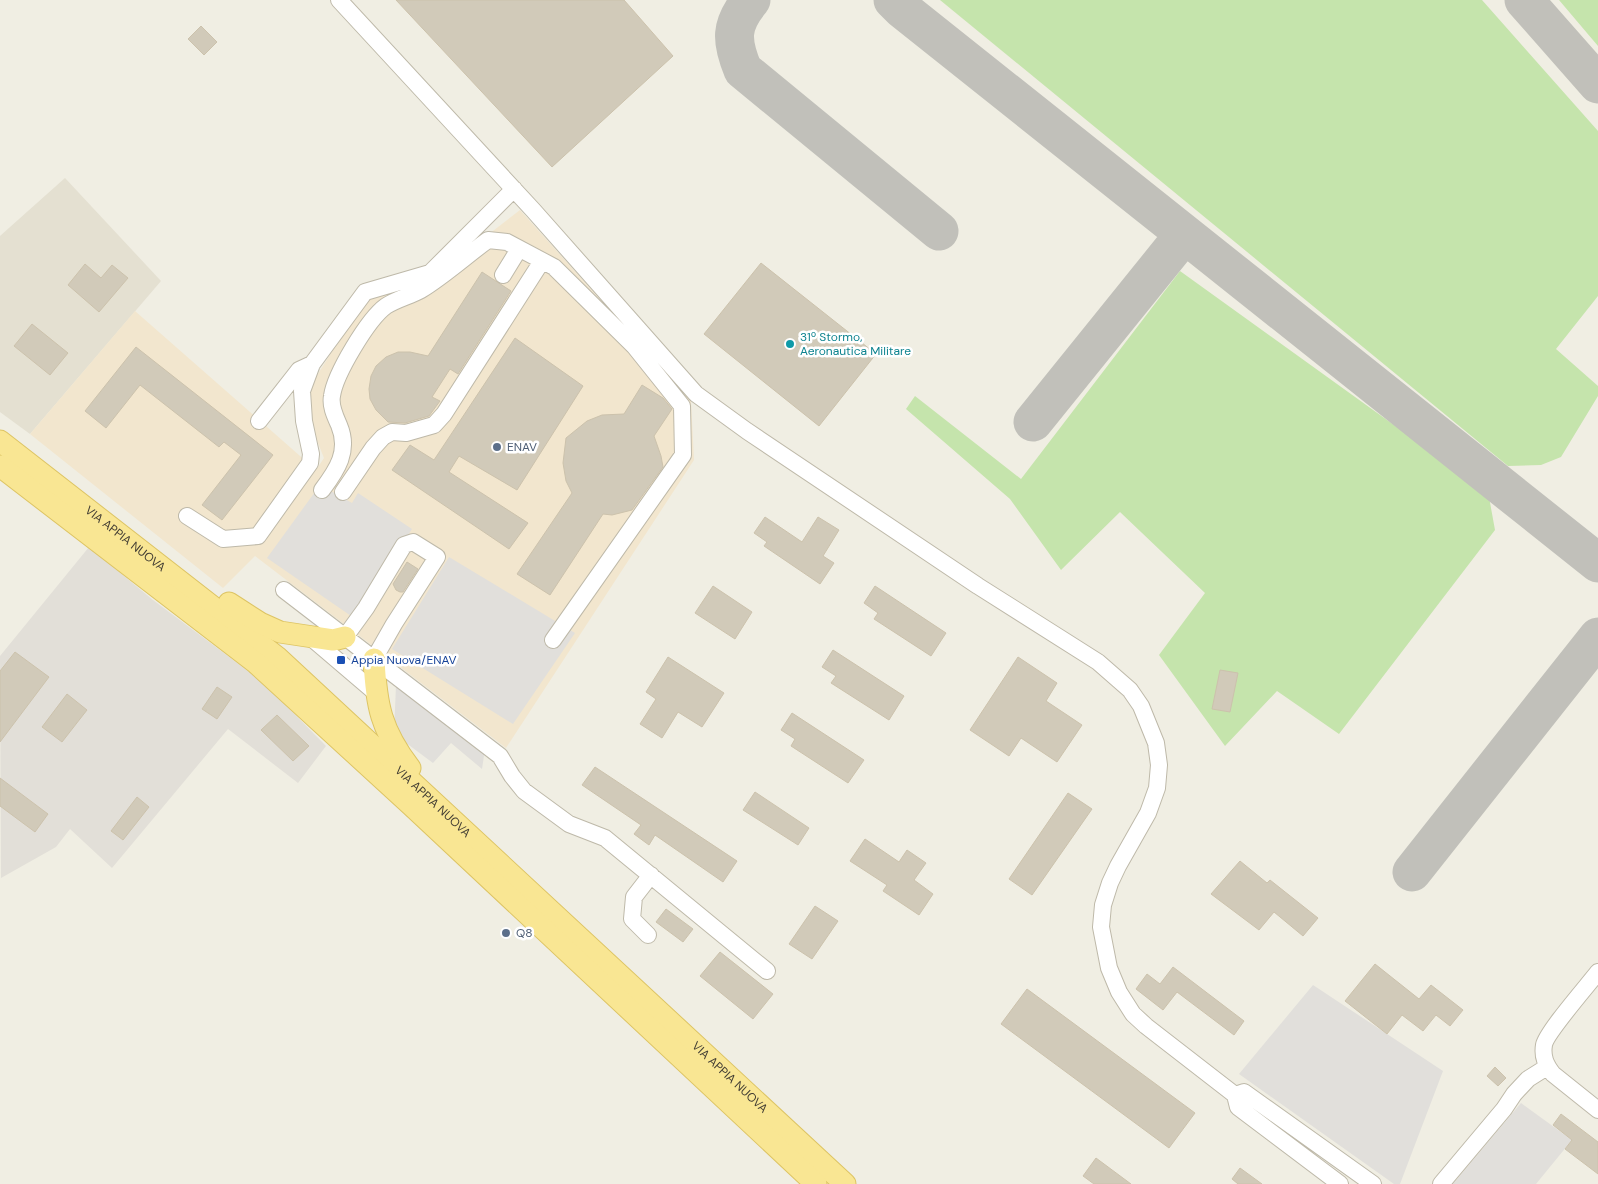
<svg xmlns="http://www.w3.org/2000/svg" width="1598" height="1184" viewBox="0 0 1598 1184" font-family="'DM Sans',sans-serif">
<style>
.residential{fill:#e4e0d1}
.commercial{fill:#f2e6ce}
.industrial{fill:#e2dfd8}
.green{fill:#c5e4ac}
.parking{fill:#e1dfdb}
.lines{fill:none;stroke-linecap:round;stroke-linejoin:round}
.taxiway{stroke:#c1c0ba;stroke-width:39}
.building{fill:#d1cab9;stroke:#ccc2ac}
.minor-casing{stroke:#beb9a9;stroke-width:18}
.major-casing{stroke:#ddc464;stroke-width:23}
.minor{stroke:#fff;stroke-width:16}
.major{stroke:#f9e693;stroke-width:21}
.culture-dot{fill:#0f9aa8;stroke:#fff;stroke-width:2}
.service-dot{fill:#5c6f8a;stroke:#fff;stroke-width:2}
.transit-dot{fill:#1a4fb4;stroke:#fff;stroke-width:2}
.labels{text-anchor:middle;dominant-baseline:central;stroke-width:5;stroke-linejoin:round;paint-order:stroke}
.culture-label{font-size:12px;fill:#0d838f;stroke:#fff;text-anchor:start}
.service-label{font-size:12px;fill:#4e5e75;stroke:#fff;text-anchor:start}
.street-label{font-size:12px;fill:#423d33;stroke:#fff}
.transit-label{font-size:12px;fill:#164399;stroke:#fff;text-anchor:start}
</style>
<rect width="100%" height="100%" fill="#f0eee3"/>
<path class="residential" d="M 65,178 L 161,281 L 30,434 L 0,412 L 0,236 Z"/>
<path class="commercial" d="M 520,210 L 691,401 L 694,460 L 506,748 L 255,556 L 223,588 L 30,434 L 135,311 L 316,470 L 324,458 L 308,418 L 307,395 L 316,377 L 360,307 L 375,295 L 426,283 Z"/>
<path class="industrial" d="M 89,547 L 153,600 L 264,683 L 326,746 L 298,783 L 228,729 L 112,868 L 70,829 L 56,847 L 1,878 L 0,656 Z"/>
<path class="green" d="M 940,0 L 1482,0 L 1598,131 L 1598,296 L 1556,349 L 1598,386 L 1598,396 L 1561,457 L 1541,465 L 1508,466 Z
M 1559,0 L 1598,0 L 1598,46 Z
M 1180,271 L 1462,474 L 1489,497 L 1495,530 L 1339,734 L 1277,691 L 1225,746 L 1159,655 L 1205,593 L 1120,512 L 1061,570 L 1010,499 L 906,409 L 915,396 L 1021,479 Z"/>
<path class="parking" d="M 320,485 L 352,503 L 358,493 L 412,529 L 354,618 L 267,558 Z
M 449,557 L 575,633 L 513,724 L 392,649 Z
M 396,685 L 485,749 L 482,769 L 451,743 L 433,763 L 394,734 Z
M 1313,985 L 1443,1071 L 1400,1184 L 1394,1184 L 1239,1074 Z
M 1521,1103 L 1572,1140 L 1536,1184 L 1453,1184 Z"/>
<g class="lines">
<path class="taxiway" d="M 751,0 C 730,25 731,41 743,70 L 939,231
M 893,0 L 902,9 L 1598,563
M 1524,0 L 1598,84
M 1033,422 L 1179,241 L 1193,242
M 1412,872 L 1598,637"/>
</g>
<path class="building" d="M 396,0 L 624,0 L 673,56 L 552,167 Z
M 201,26 L 217,42 L 204,55 L 188,39 Z
M 761,263 L 876,354 L 819,426 L 704,334 Z
M 85,264 L 101,278 L 112,265 L 128,278 L 99,312 L 68,285 Z
M 482,272 L 511,291 L 458,374 L 450,369 L 432,397 L 440,401 L 429,416 L 405,423 L 388,422 L 376,410 L 370,399 L 369,389 L 371,376 L 376,366 L 386,357 L 398,352 L 410,352 L 428,356 Z
M 32,324 L 68,353 L 50,375 L 14,346 Z
M 515,338 L 583,386 L 517,490 L 459,456 L 449,472 L 528,523 L 509,549 L 392,470 L 410,445 L 434,460 Z
M 136,347 L 273,455 L 222,520 L 202,505 L 241,455 L 224,442 L 219,447 L 140,385 L 106,428 L 85,411 Z
M 642,385 L 663,398 L 672,409 L 654,436 L 661,456 L 663,467 L 632,510 L 612,515 L 603,514 L 550,595 L 517,574 L 572,493 L 566,481 L 563,463 L 566,438 L 587,421 L 602,415 L 624,414 Z
M 765,517 L 802,542 L 818,517 L 839,530 L 823,556 L 834,563 L 820,584 L 764,546 L 767,542 L 754,533 Z
M 407,562 L 418,569 L 403,592 L 400,592 L 396,590 L 393,584 Z
M 713,586 L 752,612 L 735,639 L 695,613 Z
M 875,586 L 946,633 L 931,656 L 874,619 L 878,613 L 864,603 Z
M 833,650 L 904,696 L 889,720 L 831,683 L 836,676 L 822,667 Z
M 15,652 L 49,677 L 0,742 L 0,671 Z
M 668,657 L 724,693 L 702,727 L 678,712 L 662,738 L 640,724 L 656,699 L 646,692 Z
M 1018,657 L 1057,683 L 1046,701 L 1082,725 L 1057,762 L 1021,738 L 1009,756 L 970,730 Z
M 1220,670 L 1238,673 L 1230,712 L 1212,709 Z
M 217,687 L 232,697 L 217,719 L 202,709 Z
M 67,694 L 87,710 L 62,742 L 42,727 Z
M 792,713 L 864,760 L 848,783 L 791,746 L 795,739 L 781,730 Z
M 277,715 L 309,746 L 293,761 L 261,730 Z
M 595,767 L 737,861 L 723,882 L 655,835 L 649,845 L 634,834 L 641,825 L 582,785 Z
M 0,778 L 48,814 L 35,832 L 0,806 Z
M 755,792 L 809,828 L 798,845 L 743,810 Z
M 1068,793 L 1092,809 L 1032,895 L 1009,879 Z
M 137,797 L 149,807 L 123,840 L 111,831 Z
M 865,839 L 899,862 L 907,850 L 926,863 L 914,880 L 933,894 L 919,915 L 883,891 L 887,885 L 850,861 Z
M 1240,861 L 1267,883 L 1270,880 L 1318,918 L 1303,936 L 1274,912 L 1259,930 L 1211,894 Z
M 815,906 L 838,921 L 812,959 L 789,944 Z
M 666,909 L 693,929 L 683,942 L 656,922 Z
M 720,952 L 773,994 L 753,1019 L 700,976 Z
M 1375,964 L 1419,999 L 1431,985 L 1463,1010 L 1450,1026 L 1436,1015 L 1423,1031 L 1402,1015 L 1387,1034 L 1345,1001 Z
M 1173,967 L 1244,1021 L 1234,1035 L 1177,992 L 1163,1010 L 1136,989 L 1147,974 L 1160,984 Z
M 1027,989 L 1195,1113 L 1169,1148 L 1001,1024 Z
M 1495,1067 L 1506,1078 L 1498,1086 L 1487,1076 Z
M 1561,1114 L 1598,1142 L 1598,1174 L 1565,1149 L 1572,1140 L 1553,1125 Z
M 1096,1158 L 1131,1184 L 1094,1184 L 1083,1176 Z
M 1240,1168 L 1262,1184 L 1238,1184 L 1232,1179 Z"/>
<g class="lines">
<g class="minor-casing">
<path id="minor" d="M 339,0 L 533,210 L 696,394 L 747,431 L 978,586 L 1098,662 L 1130,690 L 1141,706 L 1156,743 L 1159,765 L 1157,788 L 1148,813 L 1118,866 L 1110,883 L 1103,905 L 1101,927 L 1109,968 L 1119,992 L 1133,1014 L 1146,1026 L 1235,1095 L 1238,1107 L 1340,1184
M 503,275 L 519,249
M 259,421 L 299,370 L 312,364 L 365,292 L 430,273 L 514,189
M 322,490 C 337,470 350,451 339,425 C 335,416 330,406 332,396 C 335,374 368,319 386,306 C 397,299 410,296 421,290 C 444,276 466,256 488,240 L 507,242 L 554,267 L 634,346 L 682,406 L 683,455 L 553,640
M 343,492 L 373,448 L 383,437 L 392,432 L 406,433 L 434,425 L 444,414 L 542,261
M 187,516 L 223,539 L 258,536 L 310,463 L 311,454 L 304,421 L 302,391 L 312,364
M 284,590 L 500,756 L 512,776 L 524,791 L 569,824 L 605,838 L 767,971
M 309,636 L 377,694
M 345,637 L 366,608 L 404,545 L 413,542 L 437,557 L 394,624 L 374,659
M 648,935 L 632,919 L 634,897 L 651,875
M 1598,972 C 1588,985 1546,1033 1544,1045 C 1542,1057 1546,1065 1553,1074 L 1598,1110
M 1235,1095 L 1244,1092 L 1373,1184
M 1441,1184 L 1504,1109 L 1514,1094 L 1528,1079 L 1547,1067"/>
</g>
<g class="major-casing">
<g id="major">
<path id="s1" d="M 0,441 L 277,657 L 845,1184"/>
<path d="M 0,466 L 256,663 L 411,805 L 816,1184"/>
<path d="M 229,603 L 260,623 L 280,632 L 333,640 L 345,637"/>
<path d="M 374,659 C 376,705 381,730 410,768"/>
</g>
</g>
<use href="#minor" class="minor"/>
<use href="#major" class="major"/>
</g>
<circle class="culture-dot" cx="790" cy="344" r="5"/>
<g class="service-dot">
<circle cx="497" cy="447" r="5"/>
<circle cx="506" cy="933" r="5"/>
</g>
<rect class="transit-dot" x="336" y="655" width="10" height="10" rx="2.5"/>
<g class="labels">
<g class="culture-label">
<text x="800" y="337">31º Stormo,<tspan x="800" dy="14">Aeronautica Militare</tspan></text>
</g>
<g class="service-label">
<text x="507" y="447">ENAV</text>
<text x="516" y="933">Q8</text>
</g>
<g class="street-label">
<text stroke="none"><textPath href="#s1" startOffset="159">VIA APPIA NUOVA</textPath></text>
<text stroke="none"><textPath href="#s1" startOffset="564">VIA APPIA NUOVA</textPath></text>
<text stroke="none"><textPath href="#s1" startOffset="969">VIA APPIA NUOVA</textPath></text>
</g>
<g class="transit-label">
<text x="351" y="660">Appia Nuova/ENAV</text>
</g>
</g>
</svg>
